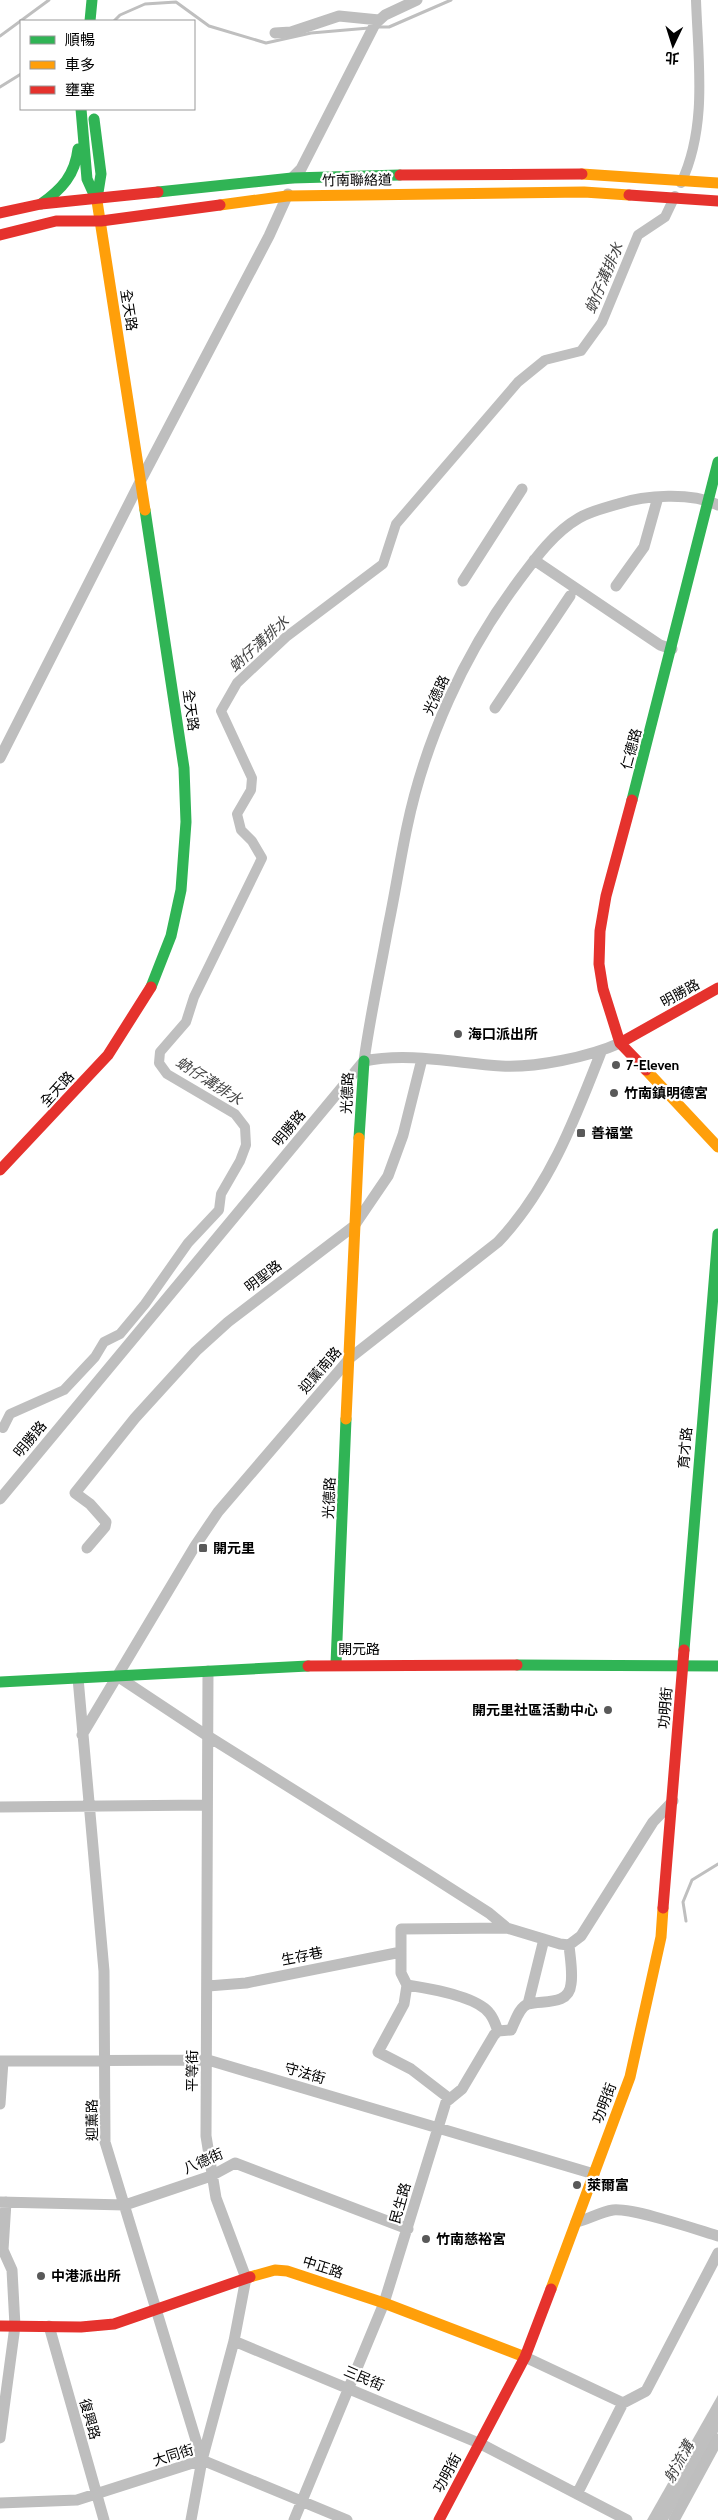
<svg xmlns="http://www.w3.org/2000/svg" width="718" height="2520" viewBox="0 0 718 2520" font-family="Cabin,'Noto Sans TC',sans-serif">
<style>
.water{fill:#bfbfbf}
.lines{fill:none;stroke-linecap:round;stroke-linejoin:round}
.stream{stroke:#bfbfbf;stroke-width:3}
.canal{stroke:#bfbfbf;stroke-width:10}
.street{stroke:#bebebe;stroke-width:11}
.fast{stroke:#30b455;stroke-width:11}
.slow{stroke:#ff9f0a;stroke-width:11}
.jam{stroke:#e5322d;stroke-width:11}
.poi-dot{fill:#595959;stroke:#fff;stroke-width:2}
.labels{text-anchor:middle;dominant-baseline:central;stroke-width:4.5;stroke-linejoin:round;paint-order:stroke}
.street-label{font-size:14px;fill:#000;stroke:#fff}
.poi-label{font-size:14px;font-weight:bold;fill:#000;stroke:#fff;text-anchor:start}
.water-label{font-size:15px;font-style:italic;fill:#444;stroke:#fff}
</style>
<rect width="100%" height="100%" fill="#fff"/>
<path class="water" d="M 718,2395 L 718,2432 L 668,2520 L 647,2520 Z"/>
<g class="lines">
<path class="stream" d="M 114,21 L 120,15 L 145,4 L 176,2 L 209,26 L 266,43 L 311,33 L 369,28
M 376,27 L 389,27 L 451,0
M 0,36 L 49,0
M 0,87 L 21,74
M 686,1921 L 683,1902 L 692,1880 L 718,1864"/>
<path class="canal" d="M 681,183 C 708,126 698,60 696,0
M 3,1428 L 10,1414 L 64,1390 L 95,1357 L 104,1342 L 120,1334 L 145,1304 L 188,1243 L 219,1210 L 221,1194 L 240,1161 L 246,1145 L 245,1127 L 235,1114 L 167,1074 L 159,1063 L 160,1052 L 186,1022 L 194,997 L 262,858 L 252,841 L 241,830 L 237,814 L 251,790 L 252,778 L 221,711 L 237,683 L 286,637 L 383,564 L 396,524 L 518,382 L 545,360 L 581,351 L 602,322 L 638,235 L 665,217 L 675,196"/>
<path class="street" d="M 275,33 L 291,32 L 339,16 L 379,20
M 292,178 L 301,169 L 375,24 L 385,15 L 417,0
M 534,560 L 660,645 L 672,649
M 463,581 L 522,489
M 616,586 L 644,547 L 658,497
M 495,708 L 570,596
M 0,758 L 141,480 L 269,236 L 288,194
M 364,1061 C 370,1016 380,972 388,927 C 395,894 400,860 407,827 C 425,741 464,654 517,583 C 534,560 553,533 579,518 C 591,511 605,508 618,504 C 645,495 692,492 718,505
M 0,1499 L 364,1061 C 409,1052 456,1063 501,1066 C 535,1068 589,1057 620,1043
M 87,1548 L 105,1527 L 106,1522 L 90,1504 L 75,1493 L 135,1418 L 196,1351 L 228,1322 L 354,1226 L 388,1176 L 403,1135 L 422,1059
M 117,1676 L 206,1735 L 428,1874 L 489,1913 L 507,1928 L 560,1944 L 569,1945 L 581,1936 L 653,1822 L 673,1801
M 78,1678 L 104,1971 L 105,2142 L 202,2460
M 82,1735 L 195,1546 L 218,1512 L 350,1358 L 498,1242 C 549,1188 575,1119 601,1052
M 0,1807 L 207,1805
M 407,1985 C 427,1988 478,1996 490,2014 C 494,2019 496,2026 498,2031
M 208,1986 L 246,1983 L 401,1952
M 528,2004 L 544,1939
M 0,2061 L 208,2060 L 594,2174
M 450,2099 L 411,2069 L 378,2052 L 404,2004 L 407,1985 L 401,1973 L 401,1929 L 507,1928
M 0,2104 L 3,2061
M 0,2202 L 125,2205 L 211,2176 L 235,2163 L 408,2229
M 576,2222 C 589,2219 600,2212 613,2210 C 634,2208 695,2229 718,2236
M 49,2326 L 104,2520
M 234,2341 L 481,2444 L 627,2520
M 525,2357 L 623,2403
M 0,2438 L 15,2326 L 12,2270 L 3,2250 L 6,2202
M 577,2494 L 623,2403 L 646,2391 L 718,2253
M 0,2503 L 77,2500 L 202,2460 L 347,2520
M 191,2520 L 202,2460 L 234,2341 L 246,2278 L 216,2198 L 206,2136 L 208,1671
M 294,2520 L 384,2303 L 446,2102 L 462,2089 L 494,2035 L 498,2031 L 511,2030 C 515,2022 519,2007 528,2004 C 543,2000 569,2006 571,1984 C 573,1972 570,1957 569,1945
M 674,2520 L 718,2439"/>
<path class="fast" d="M 90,21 L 92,0
M 81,109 L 87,179 L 97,201
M 94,119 L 101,174 L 97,199
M 158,192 L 292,178 L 400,175
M 41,204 C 62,189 75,175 78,149
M 145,510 L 184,768 L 186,822 L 181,890 L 171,936 L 151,987
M 632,800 L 718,462
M 359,1138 L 364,1061
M 684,1650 L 718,1234
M 336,1664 L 346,1419
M 517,1665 L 718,1666
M 0,1682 L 308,1666"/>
<path class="slow" d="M 582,174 L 718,183
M 97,201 L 145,510
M 220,205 L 287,196 L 584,192 L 629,195
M 646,1070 L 718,1147
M 346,1419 L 359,1138
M 250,2277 L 275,2270 L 287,2271 L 384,2303 L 525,2357
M 551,2289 L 630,2077 L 661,1937 L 663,1908"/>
<path class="jam" d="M 400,175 L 582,174
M 629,195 L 718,201
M 0,213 L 41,204 L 158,192
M 0,235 L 56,221 L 101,221 L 220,205
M 632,800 L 606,896 L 600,931 L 599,964 L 603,989 L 620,1043 L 646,1070
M 620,1043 L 718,988
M 0,1170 L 108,1055 L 151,987
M 308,1666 L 517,1665
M 663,1908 L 684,1650
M 0,2326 L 81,2327 L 114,2324 L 250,2277
M 439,2520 L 525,2357 L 551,2289"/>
</g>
<g class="poi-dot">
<circle cx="458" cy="1034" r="5"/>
<circle cx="616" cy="1065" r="5"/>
<circle cx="614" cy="1093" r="5"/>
<rect x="576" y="1128" width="10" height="10" rx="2.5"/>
<rect x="198" y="1543" width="10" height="10" rx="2.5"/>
<circle cx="608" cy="1710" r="5"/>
<circle cx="577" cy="2185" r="5"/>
<circle cx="426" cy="2239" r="5"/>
<circle cx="41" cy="2276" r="5"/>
</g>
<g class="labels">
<g class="street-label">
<text transform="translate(357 180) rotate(-1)">竹南聯絡道</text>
<text transform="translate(129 310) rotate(81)">全天路</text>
<text transform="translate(436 695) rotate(-65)">光德路</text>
<text transform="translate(191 710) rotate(82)">全天路</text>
<text transform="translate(631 749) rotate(-75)">仁德路</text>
<text transform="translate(680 993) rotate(-29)">明勝路</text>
<text transform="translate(57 1089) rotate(-48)">全天路</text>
<text transform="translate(347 1093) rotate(-87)">光德路</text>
<text transform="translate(289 1128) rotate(-50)">明勝路</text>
<text transform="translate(263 1276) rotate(-37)">明聖路</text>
<text transform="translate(320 1370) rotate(-49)">迎薰南路</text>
<text transform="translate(30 1439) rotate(-50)">明勝路</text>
<text transform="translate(685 1448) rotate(-85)">育才路</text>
<text transform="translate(329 1498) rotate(-87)">光德路</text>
<text x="359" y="1649">開元路</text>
<text transform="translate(665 1708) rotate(-85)">功明街</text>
<text transform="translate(302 1956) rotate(-11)">生存巷</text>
<text transform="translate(192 2071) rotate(-89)">平等街</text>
<text transform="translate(305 2073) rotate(16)">守法街</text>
<text transform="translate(604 2103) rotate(-69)">功明街</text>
<text transform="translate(92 2120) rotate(-91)">迎薰路</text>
<text transform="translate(203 2161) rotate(-24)">八德街</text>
<text transform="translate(400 2203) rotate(-74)">民生路</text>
<text transform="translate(323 2267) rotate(18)">中正路</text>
<text transform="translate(364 2378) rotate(23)">三民街</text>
<text transform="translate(90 2419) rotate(74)">復興路</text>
<text transform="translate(173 2455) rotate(-17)">大同街</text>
<text transform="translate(447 2473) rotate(-61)">功明街</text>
</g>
<g class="poi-label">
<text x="468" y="1034">海口派出所</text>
<text x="626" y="1065">7-Eleven</text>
<text x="624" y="1093">竹南鎮明德宮</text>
<text x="591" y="1133">善福堂</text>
<text x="213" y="1548">開元里</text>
<text x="598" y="1710" text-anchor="end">開元里社區活動中心</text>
<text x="587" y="2185">萊爾富</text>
<text x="436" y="2239">竹南慈裕宮</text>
<text x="51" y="2276">中港派出所</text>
</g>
<g class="water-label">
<text transform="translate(604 278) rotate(-67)">蚋仔溝排水</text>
<text transform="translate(259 644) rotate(-42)">蚋仔溝排水</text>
<text transform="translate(209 1081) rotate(33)">蚋仔溝排水</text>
<text transform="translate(679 2462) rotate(-61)">射流溝</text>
</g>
</g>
<rect x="20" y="20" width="175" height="90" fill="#ffffff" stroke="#999999"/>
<rect x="30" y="36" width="25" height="8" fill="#30b455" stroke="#999999"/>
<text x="65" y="45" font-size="15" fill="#000000">順暢</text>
<rect x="30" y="61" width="25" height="8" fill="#ff9f0a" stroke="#999999"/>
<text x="65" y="70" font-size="15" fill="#000000">車多</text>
<rect x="30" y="86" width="25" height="8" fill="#e5322d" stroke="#999999"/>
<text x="65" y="95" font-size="15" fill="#000000">壅塞</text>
<g transform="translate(673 45) rotate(184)" stroke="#ffffff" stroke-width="4" paint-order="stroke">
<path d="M0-4L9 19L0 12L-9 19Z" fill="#000000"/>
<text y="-8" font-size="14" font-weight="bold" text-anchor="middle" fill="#000000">北</text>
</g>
</svg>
